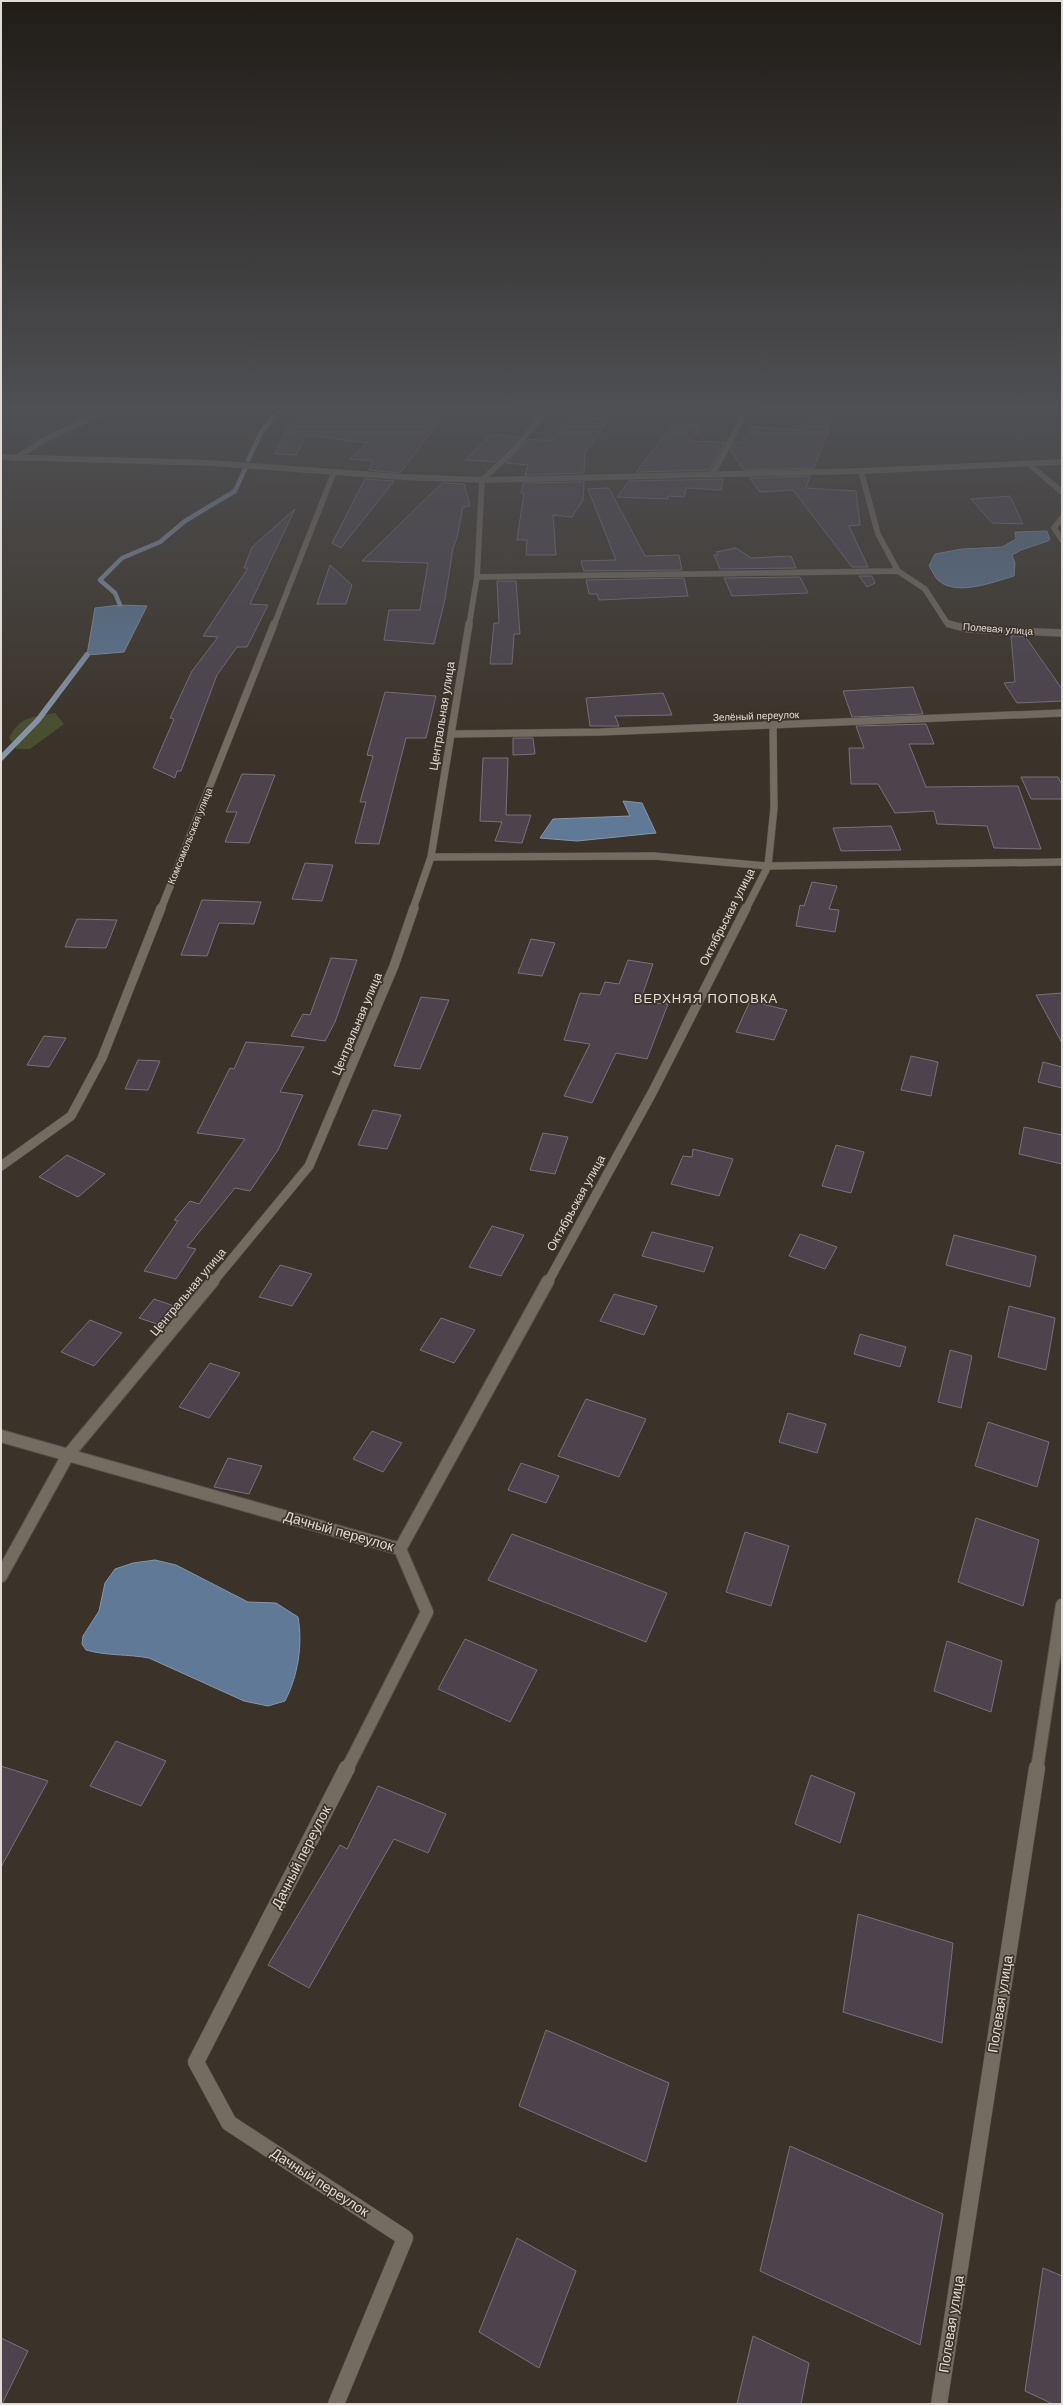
<svg xmlns="http://www.w3.org/2000/svg" width="1063" height="2405" viewBox="0 0 1063 2405" font-family="'DM Sans',sans-serif">
<style>
.green{fill:#4a4e30}
.water{fill:#5f7997;stroke:#8696aa}
.lines{fill:none;stroke-linecap:round;stroke-linejoin:round}
.stream-far1{stroke:#8696aa;stroke-width:4.5}
.stream{stroke:#8696aa;stroke-width:5.5}
.building{fill:#4c434d;stroke:#7a707a}
.service-casing{stroke:#575149;stroke-width:8}
.minor-far4-casing{stroke:#575149;stroke-width:6}
.minor-far3-casing{stroke:#575149;stroke-width:8}
.minor-far2-casing{stroke:#575149;stroke-width:10}
.minor-far1-casing{stroke:#575149;stroke-width:14}
.minor-casing{stroke:#575149;stroke-width:17}
.tertiary-casing{stroke:#575149;stroke-width:6}
.service{stroke:#756c61;stroke-width:7}
.minor-far4{stroke:#756c61;stroke-width:5.5}
.minor-far3{stroke:#756c61;stroke-width:7}
.minor-far2{stroke:#756c61;stroke-width:9}
.minor-far1{stroke:#756c61;stroke-width:12}
.minor{stroke:#756c61;stroke-width:16}
.tertiary{stroke:#756c61;stroke-width:5.5}
.labels{text-anchor:middle;dominant-baseline:central;stroke-width:3.5;stroke-linejoin:round;paint-order:stroke}
.far-street-label{font-size:10px;fill:#e1dbd5;stroke:#3b3329}
.street-label{font-size:12px;fill:#e1dbd5;stroke:#3b3329}
.neighbourhood-label{font-size:13px;letter-spacing:1px;fill:#e1dbd5;stroke:#3b3329}
.near-street-label{font-size:14px;fill:#e1dbd5;stroke:#3b3329}
</style>
<rect width="100%" height="100%" fill="#3b3329"/>
<path class="green" d="M 55,713 L 64,724 L 30,749 L 17,749 L 9,738 C 20,716 33,717 55,713 Z"/>
<path class="water" d="M 1047,531 L 1050,539 L 1048,541 L 1021,550 L 1012,555 L 1015,563 L 1014,576 C 993,582 956,597 938,580 C 934,576 932,570 929,566 L 935,554 L 962,549 L 1002,547 L 1016,539 L 1015,532 Z
M 120,605 L 147,606 L 124,652 L 87,655 L 95,608 Z
M 623,801 L 642,803 L 656,833 L 577,841 L 540,838 L 553,819 L 630,816 Z
M 155,1560 L 176,1565 L 248,1602 L 276,1603 L 298,1617 C 303,1644 298,1676 285,1701 L 268,1706 L 244,1701 L 149,1658 C 128,1654 107,1656 86,1650 L 82,1644 L 83,1636 L 99,1611 L 105,1583 L 115,1569 L 133,1563 Z"/>
<g class="lines">
<path class="stream-far1" d="M 248,460 L 262,431 L 282,406
M 120,605 L 115,593 L 100,580 L 122,558 L 160,542 L 185,521 L 235,491 L 245,469"/>
<path class="stream" d="M 1,758 L 38,720 L 87,655"/>
</g>
<path class="building" d="M 300,406 L 456,406 L 442,418 L 400,473 L 369,470 L 373,461 L 350,459 L 367,443 L 306,435 L 296,455 L 274,454 Z
M 814,412 L 834,415 L 814,468 L 744,470 L 730,450 L 734,442 L 742,442 L 753,427 L 800,430 Z
M 572,416 L 609,420 L 585,453 L 584,473 L 525,475 L 528,465 L 506,463 L 529,439 L 550,441 Z
M 674,423 L 703,426 L 690,441 L 725,442 L 710,470 L 636,472 Z
M 491,434 L 519,437 L 495,462 L 465,460 Z
M 810,476 L 806,488 L 856,491 L 860,525 L 849,526 L 868,567 L 852,567 L 793,490 L 760,492 L 750,478 Z
M 365,479 L 394,481 L 341,548 L 332,543 Z
M 723,479 L 721,490 L 686,488 L 684,497 L 668,496 L 668,499 L 617,497 L 629,481 Z
M 584,482 L 583,500 L 572,517 L 553,515 L 556,555 L 526,555 L 527,540 L 517,540 L 524,493 L 521,493 L 523,483 Z
M 442,483 L 464,484 L 470,506 L 463,507 L 457,538 L 453,548 L 445,599 L 434,644 L 384,640 L 389,610 L 420,610 L 428,563 L 362,561 Z
M 609,488 L 645,556 L 679,555 L 682,570 L 584,571 L 581,561 L 616,560 L 588,489 Z
M 1010,496 L 1023,524 L 992,523 L 971,499 Z
M 295,509 L 250,604 L 268,605 L 247,647 L 237,647 L 217,675 L 181,771 L 177,771 L 175,778 L 153,768 L 174,719 L 170,718 L 192,671 L 218,637 L 203,636 L 248,568 L 244,568 L 252,547 Z
M 736,548 L 751,558 L 791,556 L 796,568 L 720,569 L 714,555 L 718,555 L 716,552 Z
M 330,565 L 352,585 L 346,604 L 317,604 Z
M 859,576 L 872,576 L 875,583 L 867,587 Z
M 800,577 L 808,593 L 732,596 L 724,578 Z
M 684,578 L 688,596 L 599,600 L 597,594 L 589,594 L 586,580 Z
M 497,581 L 516,581 L 520,634 L 514,634 L 512,664 L 490,664 L 494,623 L 499,623 Z
M 1011,636 L 1025,636 L 1062,689 L 1062,701 L 1017,703 L 1004,683 L 1015,682 Z
M 913,687 L 923,714 L 852,717 L 843,691 Z
M 385,692 L 436,696 L 426,738 L 406,738 L 379,844 L 355,843 L 366,802 L 360,802 L 373,756 L 367,755 Z
M 663,693 L 672,715 L 615,716 L 619,726 L 590,726 L 586,698 Z
M 926,724 L 934,744 L 909,744 L 926,787 L 1018,786 L 1041,849 L 994,848 L 987,826 L 937,824 L 934,811 L 895,813 L 878,784 L 851,784 L 849,748 L 864,748 L 856,726 Z
M 513,738 L 533,738 L 535,754 L 513,755 Z
M 483,758 L 508,758 L 506,815 L 531,815 L 522,843 L 495,841 L 502,822 L 480,821 Z
M 242,774 L 275,775 L 249,843 L 225,842 L 237,812 L 226,812 Z
M 1021,777 L 1058,777 L 1062,785 L 1062,799 L 1031,799 Z
M 891,826 L 901,850 L 841,851 L 833,828 Z
M 305,863 L 333,865 L 322,901 L 292,899 Z
M 812,882 L 837,886 L 829,909 L 839,910 L 835,932 L 796,926 L 800,905 L 804,906 Z
M 202,900 L 261,902 L 254,924 L 219,923 L 207,956 L 181,955 Z
M 77,919 L 117,920 L 106,948 L 65,947 Z
M 531,939 L 555,943 L 542,976 L 518,973 Z
M 331,958 L 357,960 L 335,1022 L 325,1041 L 291,1036 L 303,1014 L 310,1015 Z
M 628,960 L 653,964 L 640,1002 L 668,1004 L 647,1059 L 616,1053 L 592,1103 L 564,1096 L 590,1044 L 564,1040 L 580,993 L 600,995 L 605,982 L 619,984 Z
M 1062,993 L 1062,1043 L 1036,995 Z
M 421,997 L 449,1000 L 420,1069 L 394,1066 Z
M 750,1001 L 787,1010 L 774,1040 L 736,1032 Z
M 44,1036 L 66,1038 L 49,1067 L 27,1065 Z
M 246,1042 L 304,1047 L 280,1092 L 303,1095 L 278,1150 L 250,1191 L 235,1188 L 187,1247 L 196,1249 L 176,1279 L 144,1271 L 178,1221 L 174,1220 L 190,1201 L 199,1204 L 245,1139 L 197,1133 L 230,1068 L 234,1069 Z
M 911,1056 L 938,1062 L 931,1096 L 901,1090 Z
M 138,1060 L 160,1061 L 148,1090 L 125,1089 Z
M 1043,1062 L 1062,1067 L 1062,1088 L 1038,1082 Z
M 373,1110 L 401,1115 L 387,1149 L 358,1145 Z
M 1024,1127 L 1062,1135 L 1062,1164 L 1019,1154 Z
M 543,1133 L 568,1137 L 555,1174 L 530,1170 Z
M 836,1145 L 864,1152 L 851,1193 L 822,1186 Z
M 693,1149 L 733,1159 L 719,1196 L 671,1184 L 683,1156 L 692,1157 Z
M 67,1155 L 105,1174 L 78,1197 L 39,1177 Z
M 492,1226 L 524,1235 L 501,1276 L 469,1267 Z
M 652,1232 L 713,1247 L 704,1272 L 642,1256 Z
M 800,1234 L 837,1247 L 825,1269 L 789,1256 Z
M 954,1235 L 1036,1256 L 1030,1287 L 946,1265 Z
M 280,1265 L 312,1274 L 292,1306 L 259,1297 Z
M 614,1294 L 657,1306 L 644,1335 L 600,1321 Z
M 154,1299 L 177,1307 L 163,1326 L 139,1318 Z
M 1009,1306 L 1055,1318 L 1046,1370 L 998,1357 Z
M 441,1318 L 475,1330 L 454,1363 L 420,1350 Z
M 90,1320 L 122,1333 L 94,1366 L 61,1352 Z
M 860,1334 L 906,1347 L 900,1367 L 854,1354 Z
M 950,1350 L 972,1356 L 961,1408 L 938,1402 Z
M 210,1363 L 240,1373 L 209,1418 L 179,1407 Z
M 586,1399 L 646,1419 L 619,1477 L 558,1456 Z
M 788,1413 L 826,1424 L 817,1453 L 779,1442 Z
M 988,1422 L 1049,1442 L 1037,1487 L 975,1466 Z
M 372,1431 L 402,1443 L 383,1472 L 353,1459 Z
M 228,1458 L 262,1466 L 249,1494 L 214,1487 Z
M 521,1463 L 559,1476 L 546,1503 L 508,1490 Z
M 976,1518 L 1039,1540 L 1023,1606 L 958,1582 Z
M 745,1532 L 789,1546 L 771,1606 L 726,1592 Z
M 512,1534 L 667,1593 L 646,1642 L 488,1580 Z
M 465,1639 L 537,1670 L 510,1722 L 438,1689 Z
M 947,1641 L 1002,1661 L 991,1712 L 934,1691 Z
M 116,1741 L 166,1761 L 141,1806 L 90,1786 Z
M 1,1766 L 48,1781 L 1,1867 Z
M 811,1775 L 855,1793 L 840,1843 L 795,1824 Z
M 378,1786 L 446,1814 L 428,1853 L 394,1839 L 309,1988 L 268,1965 L 340,1845 L 347,1849 Z
M 858,1914 L 953,1943 L 942,2043 L 843,2012 Z
M 546,2030 L 669,2083 L 646,2162 L 519,2106 Z
M 790,2146 L 943,2214 L 920,2345 L 760,2271 Z
M 517,2238 L 576,2271 L 539,2368 L 479,2332 Z
M 1043,2268 L 1062,2276 L 1062,2404 L 1053,2404 L 1025,2391 Z
M 753,2336 L 809,2363 L 801,2404 L 737,2404 Z
M 1,2338 L 28,2351 L 2,2404 L 1,2404 Z"/>
<g class="lines">
<g class="service-casing">
<path id="service" d="M 768,866 L 774,808 L 773,725"/>
</g>
<g class="minor-far4-casing">
<path id="minor-far4" d="M 1,412 L 13,406
M 16,458 L 44,440 L 117,406
M 1029,464 L 1062,492
M 861,471 L 878,534 L 898,571 L 925,589 L 947,623 L 953,625
M 712,475 L 749,406
M 1062,518 L 1054,528 L 1062,540
M 477,577 L 898,571
M 274,625 L 334,472
M 469,625 L 477,577 L 482,480 L 513,451 L 550,406"/>
</g>
<g class="minor-far3-casing">
<path id="minor-far3" d="M 949,624 L 968,629 L 1062,633
M 451,734 L 600,732 L 1062,713
M 431,857 L 654,856 L 768,866 L 1062,862
M 161,909 L 274,624
M 413,909 L 431,857 L 469,624
M 746,909 L 768,866"/>
</g>
<g class="minor-far2-casing">
<path id="minor-far2" d="M 1,1166 L 71,1116 L 102,1058 L 161,908
M 213,1282 L 309,1166 L 394,966 L 414,908
M 548,1282 L 652,1093 L 746,908"/>
</g>
<g class="minor-far1-casing">
<path id="minor-far1" d="M 1,1436 L 400,1549
M 400,1549 L 548,1281
M 1,1576 L 68,1455 L 213,1281
M 347,1769 L 427,1612 L 400,1549
M 1037,1769 L 1062,1605"/>
</g>
<g class="minor-casing">
<path id="minor" d="M 336,2404 L 405,2238 L 229,2123 L 196,2062 L 347,1768
M 939,2404 L 1037,1768"/>
</g>
<g class="tertiary-casing">
<path id="tertiary" d="M 1,457 L 212,463 L 402,477 L 482,480 L 861,471 L 1062,462"/>
</g>
<use href="#service" class="service"/>
<use href="#minor-far4" class="minor-far4"/>
<use href="#minor-far3" class="minor-far3"/>
<use href="#minor-far2" class="minor-far2"/>
<use href="#minor-far1" class="minor-far1"/>
<use href="#minor" class="minor"/>
<use href="#tertiary" class="tertiary"/>
</g>
<linearGradient id="sky" x2="0" y2="1"><stop stop-color="#201c17"/><stop offset="0.55" stop-color="#4f5054"/><stop offset="1" stop-color="#4f5054" stop-opacity="0"/></linearGradient>
<rect width="1063" height="743" fill="url(#sky)"/>
<g class="labels">
<g class="far-street-label">
<text transform="translate(998 629) rotate(4)">Полевая улица</text>
<text transform="translate(756 716) rotate(-2)">Зелёный переулок</text>
<text transform="translate(190 836) rotate(-68)">Комсомольская улица</text>
</g>
<g class="street-label">
<text transform="translate(442 716) rotate(-81)">Центральная улица</text>
<text transform="translate(727 917) rotate(-63)">Октябрьская улица</text>
<text transform="translate(357 1024) rotate(-67)">Центральная улица</text>
<text transform="translate(576 1203) rotate(-61)">Октябрьская улица</text>
<text transform="translate(188 1292) rotate(-50)">Центральная улица</text>
</g>
<g class="neighbourhood-label">
<text x="706" y="998">ВЕРХНЯЯ ПОПОВКА</text>
</g>
<g class="near-street-label">
<text transform="translate(339 1531) rotate(16)">Дачный переулок</text>
<text transform="translate(301 1857) rotate(-63)">Дачный переулок</text>
<text transform="translate(1000 2004) rotate(-81)">Полевая улица</text>
<text transform="translate(320 2182) rotate(33)">Дачный переулок</text>
<text transform="translate(951 2324) rotate(-81)">Полевая улица</text>
</g>
</g>
<rect width="1063" height="2405" fill="none" stroke="#e1dbd5" stroke-width="4"/>
</svg>
